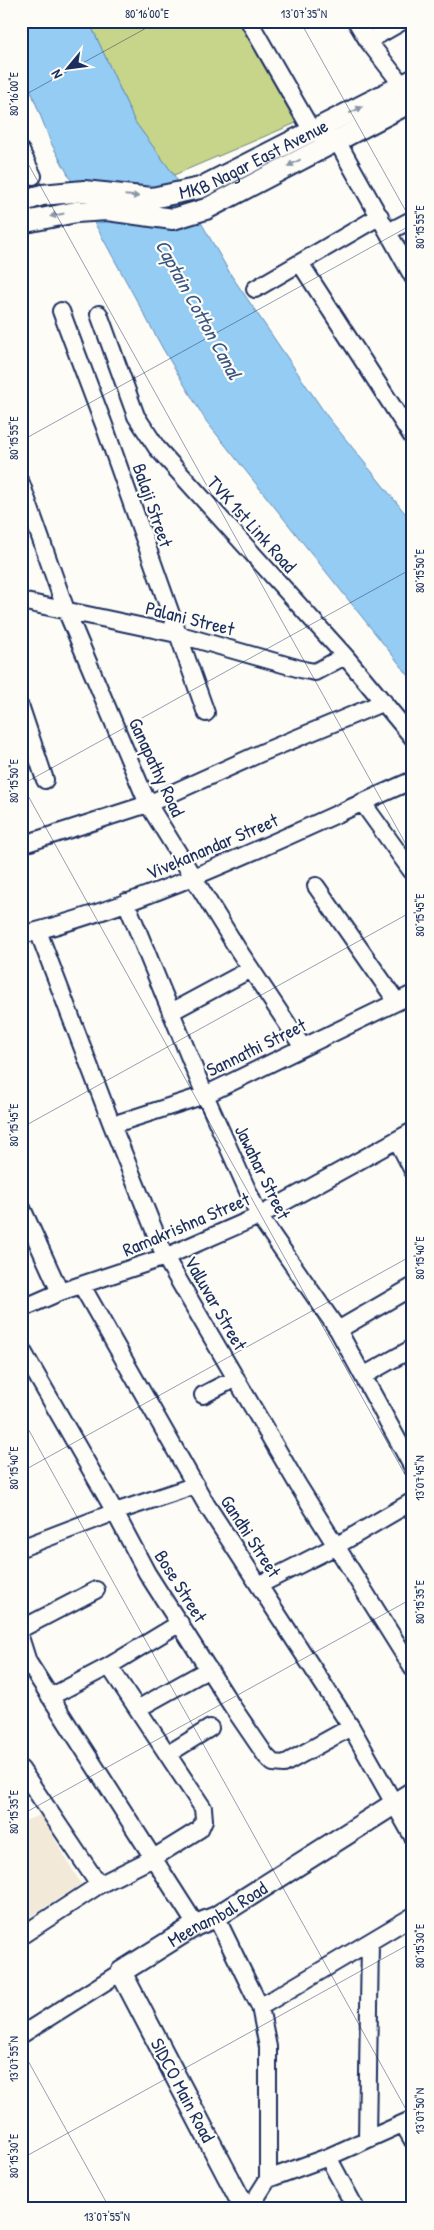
<svg xmlns="http://www.w3.org/2000/svg" width="434" height="2230" viewBox="0 0 434 2230" font-family="'Patrick Hand',sans-serif">
<style>
.built{fill:#f3e9d8}
.green{fill:#c6d58a;stroke:#708274}
.water{fill:#94ccf3;stroke:#648db7}
.lines{fill:none;stroke-linecap:round;stroke-linejoin:round}
.minor-casing{stroke:#1b2f5e;stroke-width:20}
.major-casing{stroke:#1b2f5e;stroke-width:24}
.minor{stroke:#fdfcf7;stroke-width:16}
.major{stroke:#fdfcf7;stroke-width:20}
.oneway{fill:#8c96aa}
.ticks{fill:none;stroke:#1b2f5e;stroke-width:1;stroke-opacity:0.45}
.labels{text-anchor:middle;dominant-baseline:central;stroke-width:4.5;stroke-linejoin:round;paint-order:stroke}
.street-label{font-size:19px;fill:#1b2f5e;stroke:#fdfcf7}
.water-label{font-size:20px;font-style:italic;fill:#395683;stroke:#fdfcf7}
.neatline{fill:none;stroke:#1b2f5e;stroke-width:2}
.ticks-label{font-size:12px;text-anchor:middle;fill:#1b2f5e}
</style>
<rect width="100%" height="100%" fill="#fdfcf7"/>
<filter id="ink" filterUnits="userSpaceOnUse"><feTurbulence type="fractalNoise" baseFrequency=".02" numOctaves="2"/><feDisplacementMap in="SourceGraphic" scale="10" xChannelSelector="R" yChannelSelector="G"/><feConvolveMatrix kernelMatrix="1 2 1 2 8 2 1 2 1" color-interpolation-filters="sRGB"/></filter>
<g filter="url(#ink)">
<path class="built" d="M 41,1815 L 81,1884 L 21,1923 L 21,1822 Z"/>
<path class="green" d="M 89,21 L 239,21 L 296,123 L 174,175 L 135,122 Z"/>
<path class="water" d="M 21,21 L 89,21 L 135,122 L 174,175 L 231,275 L 327,416 L 413,523 L 413,681 L 206,421 L 163,349 L 51,143 L 21,65 Z"/>
<g class="lines">
<g class="minor-casing">
<path id="minor" d="M 249,21 L 312,131 L 337,141 L 413,277
M 356,21 L 368,41 L 409,94
M 368,41 L 403,21
M 21,151 L 33,176
M 388,232 L 413,219
M 300,263 L 413,438
M 255,289 L 380,216
M 61,311 L 104,425 L 206,713
M 99,314 L 136,416 L 157,448 L 345,656 L 413,738
M 21,483 L 66,610 L 148,804 L 237,948 L 302,1046
M 21,601 L 177,634 L 304,670 L 315,672 L 345,656
M 21,708 L 45,780
M 362,802 L 413,873
M 21,845 L 148,804 L 261,753 L 384,702
M 316,886 L 397,1002
M 126,902 L 205,1095 L 259,1216 L 338,1330 L 413,1468
M 38,931 L 112,1125 L 165,1257 L 298,1485 L 413,1669
M 21,935 C 158,901 285,836 413,780
M 171,1012 L 251,969
M 112,1125 L 205,1095 L 413,994
M 397,1140 L 413,1171
M 21,1206 L 60,1292
M 82,1286 L 206,1504 L 351,1727 L 413,1837
M 21,1309 L 60,1292 L 165,1257 L 259,1216 L 413,1131
M 338,1330 L 412,1287
M 21,1348 L 111,1505 L 147,1573 L 232,1706 L 266,1756 L 273,1763 L 284,1764 L 351,1727
M 363,1376 L 413,1348
M 203,1395 L 236,1378
M 21,1548 L 115,1512 L 196,1485
M 259,1585 L 336,1546 L 413,1501
M 21,1629 L 96,1590
M 21,1640 L 28,1662 L 196,1925
M 50,1697 L 109,1666 L 180,1623
M 139,1708 L 209,1669
M 168,1754 L 210,1728
M 21,1769 L 99,1885
M 216,1917 L 260,2007 L 268,2047 L 268,2179 L 249,2209
M 21,1936 L 99,1885 L 155,1857 L 200,1829 L 204,1820 L 203,1808 L 109,1666
M 260,2007 L 413,1916
M 21,2035 L 121,1972
M 403,2124 L 413,2141
M 367,2139 L 370,1942
M 328,2157 L 356,2209
M 268,2179 L 328,2157 L 413,2119"/>
</g>
<g class="major-casing">
<g id="major">
<path id="s1" d="M 21,202 L 42,195 L 84,191 L 152,198 L 200,188 L 413,80"/>
<path d="M 21,223 L 76,212 L 107,210 L 173,219 L 206,209 L 413,101"/>
<path id="s2" d="M 245,2209 L 121,1972 L 196,1925 L 216,1917 L 413,1792"/>
</g>
</g>
<use href="#minor" class="minor"/>
<use href="#major" class="major"/>
</g>
<defs><path id="oneway-solid" d="M-6-.8H1V-3.2L6.5 0L1 3.2V.8H-6Z" transform="scale(1.25)"/></defs>
<g class="oneway">
<use href="#oneway-solid" transform="translate(356 110) rotate(-26)"/>
<use href="#oneway-solid" transform="translate(294 163) rotate(152)"/>
<use href="#oneway-solid" transform="translate(132 196) rotate(5)"/>
<use href="#oneway-solid" transform="translate(57 215) rotate(168)"/>
</g>
</g>
<path class="ticks" d="M 300,21 L 413,224M 21,97 L 159,21M 21,151 L 413,857M 21,441 L 413,224M 21,783 L 413,1489M 21,785 L 413,568M 21,1128 L 413,911M 21,1416 L 413,2122M 21,1472 L 413,1255M 21,1815 L 413,1598M 21,2048 L 110,2209M 21,2159 L 413,1942"/>
<g class="labels">
<g class="street-label">
<text stroke="none"><textPath href="#s1" startOffset="242">MKB Nagar East Avenue</textPath></text>
<text transform="translate(153 505) rotate(71)">Balaji Street</text>
<text transform="translate(252 524) rotate(48)">TVK 1st Link Road</text>
<text transform="translate(190 618) rotate(14)">Palani Street</text>
<text transform="translate(157 767) rotate(65)">Ganapathy Road</text>
<text transform="translate(212 846) rotate(-23)">Vivekanandar Street</text>
<text transform="translate(256 1047) rotate(-26)">Sannathi Street</text>
<text transform="translate(263 1172) rotate(64)">Jawahar Street</text>
<text transform="translate(186 1224) rotate(-23)">Ramakrishna Street</text>
<text transform="translate(216 1303) rotate(60)">Valluvar Street</text>
<text transform="translate(251 1536) rotate(57)">Gandhi Street</text>
<text transform="translate(181 1586) rotate(58)">Bose Street</text>
<text stroke="none"><textPath href="#s2" startOffset="380">Meenambal Road</textPath></text>
<text transform="translate(183 2090) rotate(62)">SIDCO Main Road</text>
</g>
<g class="water-label">
<text transform="translate(199 309) rotate(61)">Captain Cotton Canal</text>
</g>
</g>
<rect width="434" height="2230" fill="none" stroke="#fdfcf7" stroke-width="55"/>
<g transform="translate(68 68) rotate(241)" stroke="#fdfcf7" stroke-width="4" paint-order="stroke">
<path d="M0-4L9 19L0 12L-9 19Z" fill="#1b2f5e"/>
<text y="-8" font-size="14" font-weight="bold" text-anchor="middle" fill="#1b2f5e">N</text>
</g>
<rect x="28" y="28" width="378" height="2174" class="neatline"/>
<g class="ticks-label">
<text x="147" y="18">80°16'00"E</text>
<text x="304" y="18">13°07'35"N</text>
<text transform="translate(14 94) rotate(-90)" y="4">80°16'00"E</text>
<text transform="translate(420 227) rotate(-90)" y="4">80°15'55"E</text>
<text transform="translate(14 438) rotate(-90)" y="4">80°15'55"E</text>
<text transform="translate(420 571) rotate(-90)" y="4">80°15'50"E</text>
<text transform="translate(14 781) rotate(-90)" y="4">80°15'50"E</text>
<text transform="translate(420 915) rotate(-90)" y="4">80°15'45"E</text>
<text transform="translate(14 1125) rotate(-90)" y="4">80°15'45"E</text>
<text transform="translate(420 1258) rotate(-90)" y="4">80°15'40"E</text>
<text transform="translate(14 1468) rotate(-90)" y="4">80°15'40"E</text>
<text transform="translate(420 1478) rotate(-90)" y="4">13°07'45"N</text>
<text transform="translate(420 1602) rotate(-90)" y="4">80°15'35"E</text>
<text transform="translate(14 1812) rotate(-90)" y="4">80°15'35"E</text>
<text transform="translate(420 1946) rotate(-90)" y="4">80°15'30"E</text>
<text transform="translate(14 2059) rotate(-90)" y="4">13°07'55"N</text>
<text transform="translate(420 2111) rotate(-90)" y="4">13°07'50"N</text>
<text transform="translate(14 2156) rotate(-90)" y="4">80°15'30"E</text>
<text x="107" y="2221">13°07'55"N</text>
</g>
</svg>
